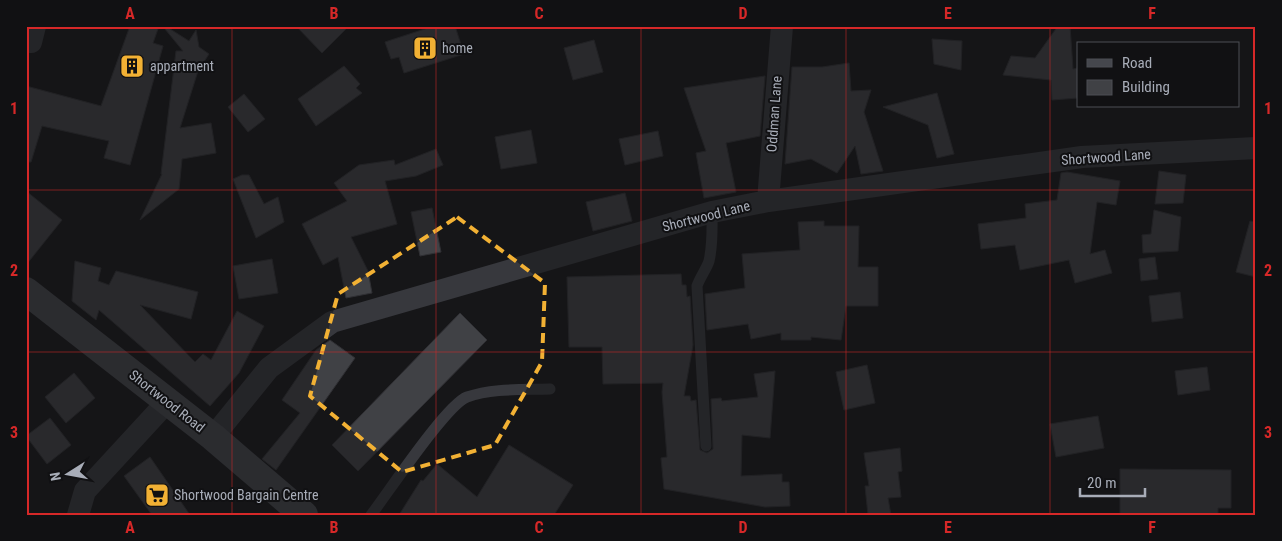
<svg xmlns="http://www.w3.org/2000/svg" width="1282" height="541" viewBox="0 0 1282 541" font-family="'Roboto Condensed',sans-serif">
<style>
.building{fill:#404145;stroke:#303034}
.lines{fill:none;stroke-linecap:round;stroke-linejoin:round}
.service{stroke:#37383d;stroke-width:11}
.minor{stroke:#37383d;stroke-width:22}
.secondary{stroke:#45474d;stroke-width:28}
.marked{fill:none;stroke:#f2b134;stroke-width:4;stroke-dasharray:10 6;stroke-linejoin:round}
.grid{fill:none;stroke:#d62828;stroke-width:1;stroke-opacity:0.55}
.labels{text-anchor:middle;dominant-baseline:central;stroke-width:4;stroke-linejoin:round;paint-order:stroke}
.poi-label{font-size:14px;fill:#a8adb8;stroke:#111113;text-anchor:start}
.street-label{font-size:14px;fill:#a8adb8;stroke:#111113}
.neatline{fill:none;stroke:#d62828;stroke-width:2}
.grid-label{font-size:16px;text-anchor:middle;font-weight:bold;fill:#d62828}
</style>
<rect width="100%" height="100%" fill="#161618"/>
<path class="building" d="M 130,26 L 159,26 L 153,43 L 163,46 L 130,165 L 104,158 L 109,141 L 42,126 L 31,162 L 26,162 L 26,86 L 101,106 Z
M 296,26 L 349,26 L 322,53 Z
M 434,26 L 455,26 L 464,54 L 404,73 L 399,57 L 391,59 L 385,42 Z
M 1058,26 L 1070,26 L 1073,69 L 1078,68 L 1078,98 L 1052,100 L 1051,80 L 1003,75 L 1011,56 L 1035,58 Z
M 167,27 L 189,41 L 196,30 L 199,47 L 209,54 L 198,71 L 180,128 L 211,123 L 216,153 L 182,159 L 179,189 L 140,220 L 162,174 L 161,174 L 176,51 L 183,51 L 165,29 Z
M 932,39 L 962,41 L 961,70 L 934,64 Z
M 594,40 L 603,72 L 573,80 L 564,48 Z
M 849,63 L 851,91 L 871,90 L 864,112 L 883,171 L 861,174 L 855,146 L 837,173 L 811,159 L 785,164 L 792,67 L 822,67 Z
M 344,66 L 360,84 L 356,88 L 362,93 L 316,126 L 298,99 Z
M 765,76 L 760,136 L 726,143 L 736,192 L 704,198 L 696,153 L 706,151 L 684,88 Z
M 937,93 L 954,154 L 937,158 L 928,125 L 883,107 Z
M 244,94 L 265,119 L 248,132 L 228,107 Z
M 531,130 L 537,163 L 501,169 L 495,137 Z
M 658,131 L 663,156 L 625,165 L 619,139 Z
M 436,149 L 443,165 L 416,176 L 385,181 L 397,224 L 351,237 L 368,271 L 372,293 L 346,298 L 338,257 L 323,265 L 302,224 L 347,201 L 334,183 L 359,165 L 394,160 L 395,165 Z
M 1159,171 L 1186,175 L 1183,203 L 1155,204 Z
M 1067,172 L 1120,181 L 1116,205 L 1097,202 L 1090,254 L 1105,250 L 1112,273 L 1075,283 L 1069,260 L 1020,270 L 1015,245 L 981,249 L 978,224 L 1026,218 L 1025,204 L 1057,200 L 1061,173 Z
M 242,175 L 249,175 L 264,204 L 278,197 L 284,222 L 256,238 L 233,179 Z
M 26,191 L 62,220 L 26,265 Z
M 625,193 L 632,221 L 593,231 L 586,202 Z
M 432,208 L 441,252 L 420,256 L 411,212 Z
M 1154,210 L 1181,217 L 1178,251 L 1143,253 L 1142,235 L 1151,234 Z
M 824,221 L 824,226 L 859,226 L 858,267 L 878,267 L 878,306 L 846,306 L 841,340 L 811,337 L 811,340 L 781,340 L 781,333 L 751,339 L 748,324 L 707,330 L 705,294 L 745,288 L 742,254 L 800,250 L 798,222 Z
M 1250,221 L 1256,222 L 1256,277 L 1236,272 Z
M 1155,257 L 1158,279 L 1141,281 L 1139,259 Z
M 272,259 L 278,293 L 239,299 L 233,266 Z
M 75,261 L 101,268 L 98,281 L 109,285 L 116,271 L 198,292 L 191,319 L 140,305 L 195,362 L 203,354 L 211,360 L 237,311 L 264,326 L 239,373 L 210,406 L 99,310 L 96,320 L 72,301 Z
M 681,274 L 682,285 L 686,285 L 687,297 L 690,296 L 693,345 L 684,396 L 690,396 L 691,401 L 696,400 L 700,450 L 707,453 L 713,449 L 711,399 L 721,398 L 722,401 L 758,397 L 754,374 L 775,371 L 770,438 L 742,435 L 741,476 L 782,474 L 782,482 L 789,482 L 790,506 L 765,507 L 664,489 L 661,458 L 667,457 L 662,392 L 663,383 L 603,384 L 602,347 L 569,347 L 567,277 Z
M 1180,292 L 1183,318 L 1152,322 L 1149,296 Z
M 460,313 L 487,340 L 358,471 L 332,445 Z
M 330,340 L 355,358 L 276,470 L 262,459 L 300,413 L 282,400 L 316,350 Z
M 867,365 L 875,403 L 844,410 L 836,372 Z
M 1207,367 L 1210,390 L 1178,395 L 1175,371 Z
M 74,373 L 95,398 L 66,423 L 45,397 Z
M 1098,416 L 1104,448 L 1056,457 L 1050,424 Z
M 50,418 L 71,445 L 47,464 L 26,436 Z
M 509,445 L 573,485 L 554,515 L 399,515 L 421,480 L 423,481 L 437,464 L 477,497 Z
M 900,448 L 902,471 L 898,472 L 901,497 L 888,498 L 891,515 L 868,515 L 865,486 L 869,486 L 864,453 Z
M 150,457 L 190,515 L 152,515 L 124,476 Z
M 1120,469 L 1231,470 L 1231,508 L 1218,508 L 1218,515 L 1120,515 Z"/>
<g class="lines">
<path class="service" d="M 706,446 L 697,286 C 700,277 707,268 709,261 C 713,244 712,229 712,212
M 371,515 C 388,493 446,405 467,397 C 493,388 522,390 550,389"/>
<path class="minor" d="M 31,42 L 35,26
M 768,201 L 782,26
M 213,437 L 269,368 L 332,322 L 712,212 L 768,201 L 1082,157 L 1256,148
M 78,515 L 85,491 L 167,402"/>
<path class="secondary" d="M 26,291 L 213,437 L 304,515"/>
</g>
<path d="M0 0H1282V541H0ZM 457,217 L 545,283 L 542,362 L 495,445 L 402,472 L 310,396 L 338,294 Z" fill="#161618" fill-opacity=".55" fill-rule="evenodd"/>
<path class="marked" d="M 457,217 L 545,283 L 542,362 L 495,445 L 402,472 L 310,396 L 338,294 Z"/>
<path class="grid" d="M 232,26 L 232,515M 436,26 L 436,515M 641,26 L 641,515M 846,26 L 846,515M 1050,26 L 1050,515M 26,190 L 1256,190M 26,352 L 1256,352"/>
<defs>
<g id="building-square" transform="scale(1.25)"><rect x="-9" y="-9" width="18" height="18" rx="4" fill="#f2b134" stroke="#111113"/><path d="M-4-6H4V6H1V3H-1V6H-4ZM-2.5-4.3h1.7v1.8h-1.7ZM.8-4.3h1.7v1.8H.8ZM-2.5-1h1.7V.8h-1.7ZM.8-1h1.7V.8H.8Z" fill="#111"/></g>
<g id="supermarket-square" transform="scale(1.25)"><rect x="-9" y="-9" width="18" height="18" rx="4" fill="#f2b134" stroke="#111113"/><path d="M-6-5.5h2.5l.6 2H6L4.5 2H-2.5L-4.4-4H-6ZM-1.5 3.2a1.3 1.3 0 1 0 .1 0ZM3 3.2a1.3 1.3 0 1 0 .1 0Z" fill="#111"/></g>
</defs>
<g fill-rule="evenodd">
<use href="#building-square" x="425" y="48"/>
<use href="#building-square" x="132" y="66"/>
<use href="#supermarket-square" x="157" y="495"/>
</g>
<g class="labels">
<g class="poi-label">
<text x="442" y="48">home</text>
<text x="150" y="66">appartment</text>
<text x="174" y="495">Shortwood Bargain Centre</text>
</g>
<g class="street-label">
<text transform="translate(774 114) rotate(-86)">Oddman Lane</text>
<text transform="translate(1106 157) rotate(-4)">Shortwood Lane</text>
<text transform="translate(706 216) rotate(-14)">Shortwood Lane</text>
<text transform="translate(167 401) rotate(38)">Shortwood Road</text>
</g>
</g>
<rect width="1282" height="541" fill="none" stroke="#111113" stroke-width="55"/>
<rect x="1077" y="42" width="162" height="65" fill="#111113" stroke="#4d4f55"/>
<rect x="1087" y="59" width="25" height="8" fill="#45474d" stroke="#4d4f55"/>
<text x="1122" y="68" font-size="15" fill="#a8adb8">Road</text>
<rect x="1087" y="80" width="25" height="15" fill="#404145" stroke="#4d4f55"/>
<text x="1122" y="92" font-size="15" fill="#a8adb8">Building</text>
<g transform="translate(68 474) rotate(259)" stroke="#111113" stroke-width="4" paint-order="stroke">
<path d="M0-4L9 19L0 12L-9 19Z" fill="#a8adb8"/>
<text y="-8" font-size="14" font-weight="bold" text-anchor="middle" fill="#a8adb8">N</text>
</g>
<path d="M1080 488v8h65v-8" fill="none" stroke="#a8adb8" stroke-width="2.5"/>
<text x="1087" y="488" font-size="15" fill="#a8adb8" stroke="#111113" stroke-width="4" paint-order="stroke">20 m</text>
<rect x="28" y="28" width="1226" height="486" class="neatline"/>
<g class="grid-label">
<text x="130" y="19">A</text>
<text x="334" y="19">B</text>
<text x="539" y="19">C</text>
<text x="743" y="19">D</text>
<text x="948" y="19">E</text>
<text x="1152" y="19">F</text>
<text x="14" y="114">1</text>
<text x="1268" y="114">1</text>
<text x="14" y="276">2</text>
<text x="1268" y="276">2</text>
<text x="14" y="438">3</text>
<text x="1268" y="438">3</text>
<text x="130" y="533">A</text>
<text x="334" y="533">B</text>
<text x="539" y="533">C</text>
<text x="743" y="533">D</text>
<text x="948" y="533">E</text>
<text x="1152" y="533">F</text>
</g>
</svg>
